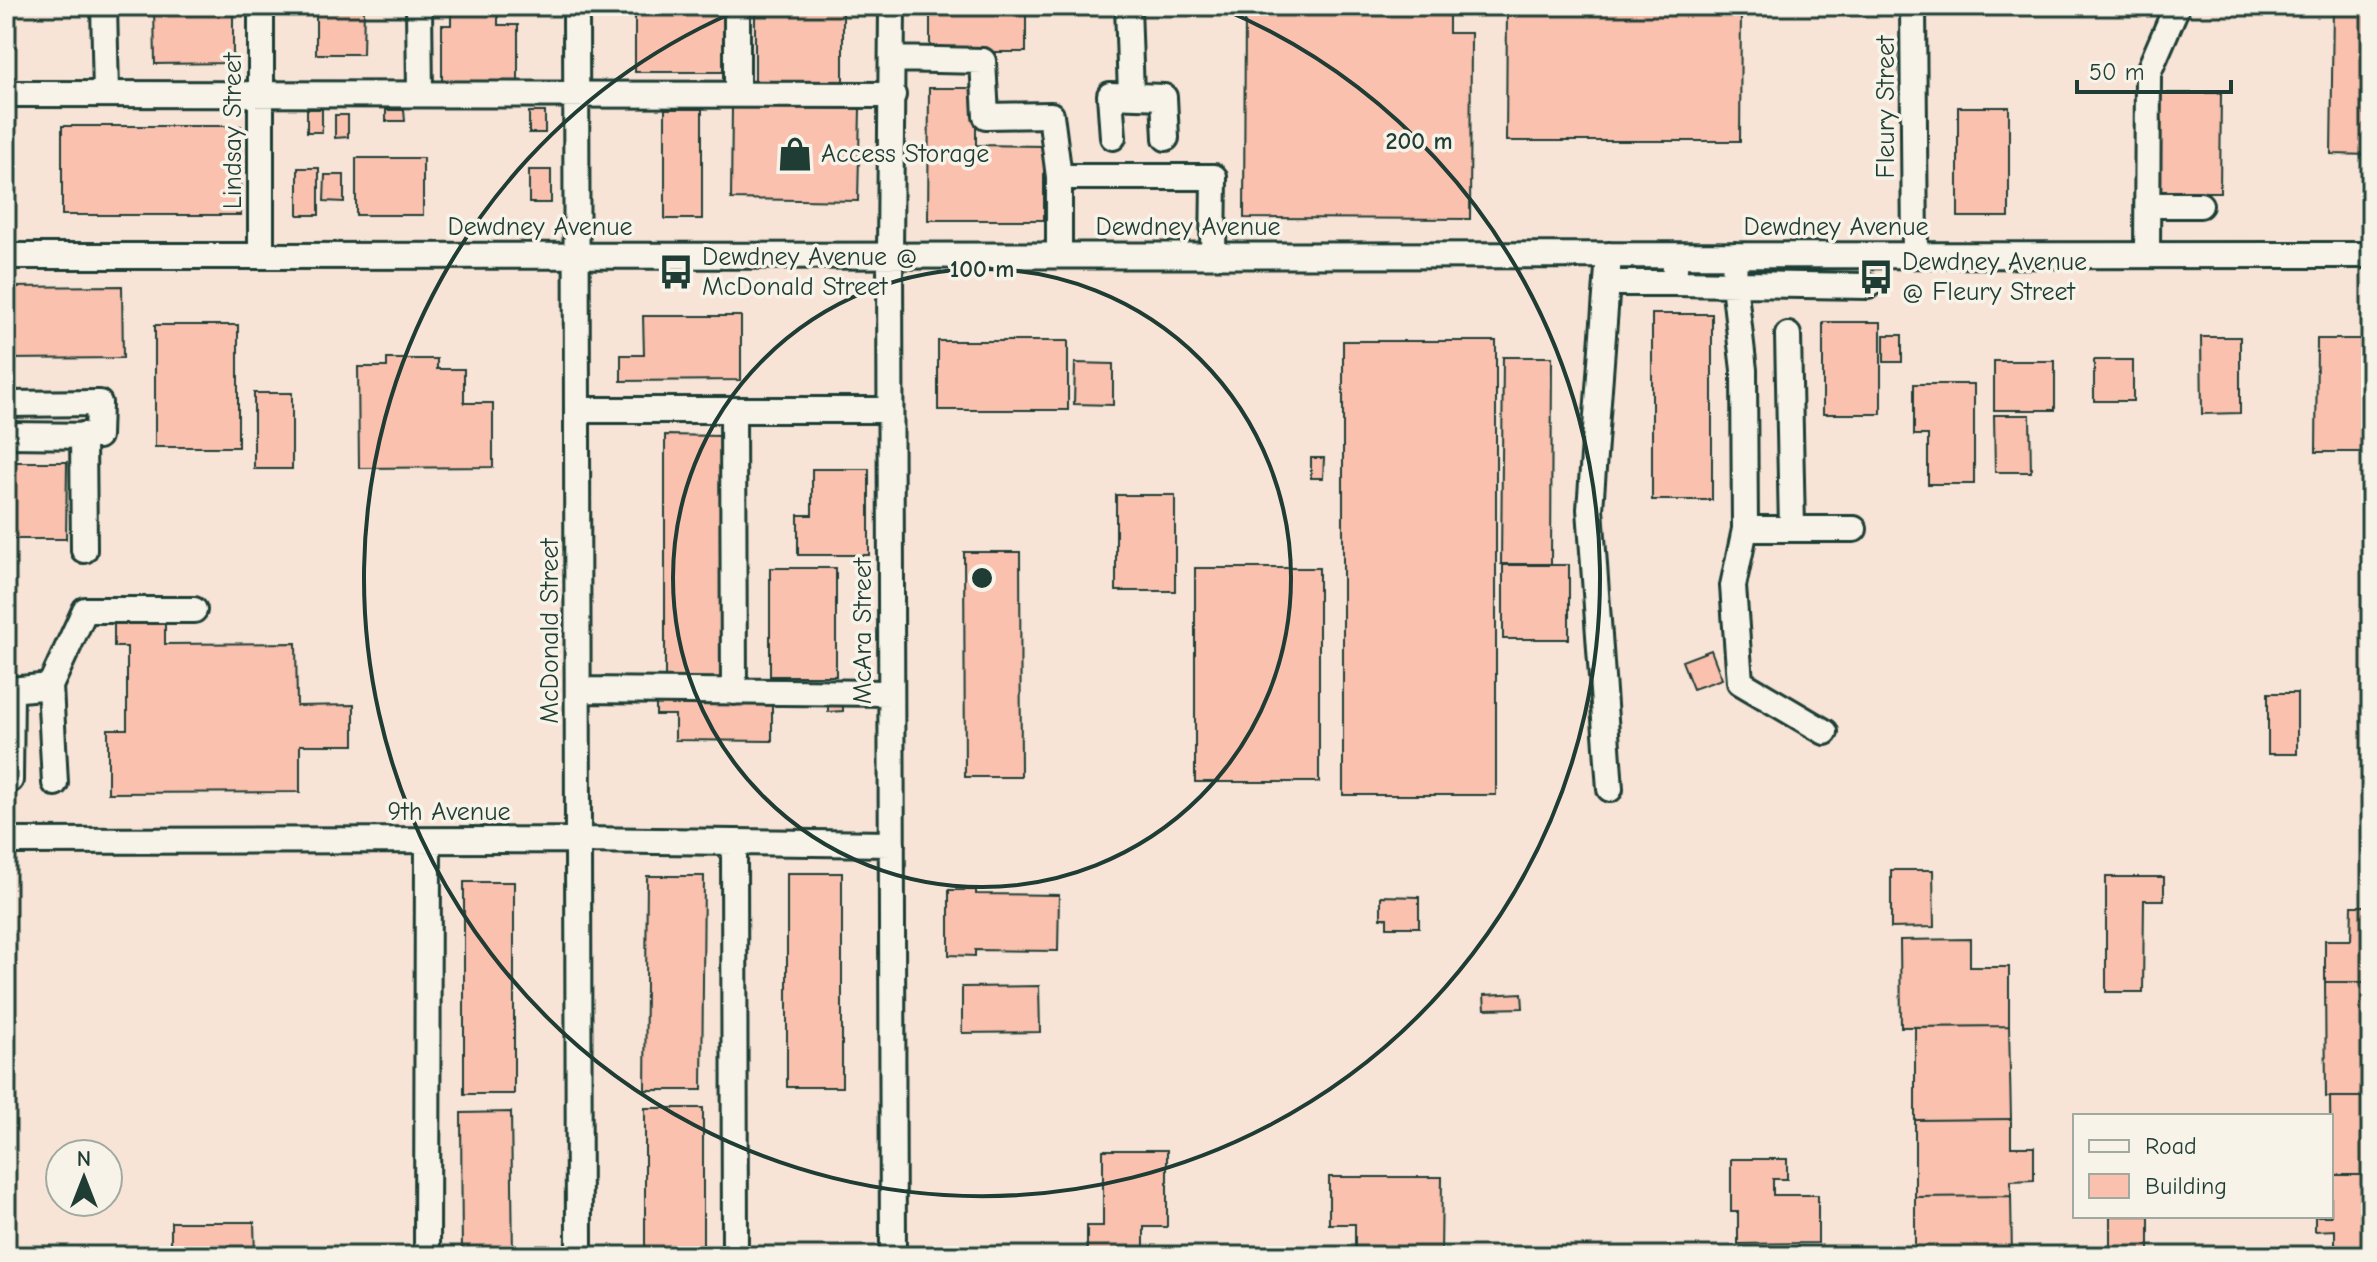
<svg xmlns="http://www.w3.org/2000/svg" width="2377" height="1262" viewBox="0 0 2377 1262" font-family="'Comic Neue',sans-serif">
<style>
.building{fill:#fac1af;stroke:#1f3d34;stroke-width:2}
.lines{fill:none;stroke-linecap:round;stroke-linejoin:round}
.minor-casing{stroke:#1f3d34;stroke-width:30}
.minor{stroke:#f7f3e8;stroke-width:24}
.ring{fill:none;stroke:#1f3d34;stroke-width:4}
.labels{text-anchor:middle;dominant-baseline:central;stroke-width:7;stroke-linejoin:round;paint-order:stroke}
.street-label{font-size:26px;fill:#1f3d34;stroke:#f7f3e8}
.poi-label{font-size:26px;fill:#1f3d34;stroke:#f7f3e8;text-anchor:start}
.centre{fill:#1f3d34;stroke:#f7f3e8;stroke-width:4}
.ring-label{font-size:24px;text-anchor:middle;font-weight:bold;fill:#1f3d34;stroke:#f7f3e8;stroke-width:7;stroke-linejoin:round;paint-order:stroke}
</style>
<rect width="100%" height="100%" fill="#f8e4d7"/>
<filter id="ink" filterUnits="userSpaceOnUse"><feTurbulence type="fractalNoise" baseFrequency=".0125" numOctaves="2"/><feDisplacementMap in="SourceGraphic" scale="16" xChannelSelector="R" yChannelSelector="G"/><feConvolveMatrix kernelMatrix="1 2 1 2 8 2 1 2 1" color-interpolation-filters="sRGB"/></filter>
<g filter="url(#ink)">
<path class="building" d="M 154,6 L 233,6 L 233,63 L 155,64 Z
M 316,6 L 364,6 L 363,54 L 316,54 Z
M 451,6 L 498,6 L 498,25 L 518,25 L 518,82 L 442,82 L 442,25 L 451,25 Z
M 635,6 L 732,6 L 732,72 L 635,72 Z
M 755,6 L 843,6 L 843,81 L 755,81 Z
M 930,6 L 1026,6 L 1026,52 L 930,52 Z
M 1245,6 L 1449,6 L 1449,33 L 1471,33 L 1470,219 L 1244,218 Z
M 1507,6 L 1741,6 L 1740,141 L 1506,141 Z
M 2333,6 L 2371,6 L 2371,155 L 2331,154 Z
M 929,88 L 976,88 L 976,145 L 1044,146 L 1044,220 L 928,220 Z
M 2158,93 L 2221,93 L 2220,192 L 2158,192 Z
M 732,107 L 860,109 L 858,201 L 731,199 Z
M 1958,107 L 2009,107 L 2009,217 L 1958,217 Z
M 307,109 L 322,109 L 322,132 L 307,132 Z
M 665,109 L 702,109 L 702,219 L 665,219 Z
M 386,110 L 404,110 L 405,121 L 386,121 Z
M 529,112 L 545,112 L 545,133 L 529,133 Z
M 335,115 L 348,115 L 348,137 L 335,138 Z
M 62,126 L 241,126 L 241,215 L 62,215 Z
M 356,158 L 423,158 L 423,215 L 356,215 Z
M 298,168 L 319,168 L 319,215 L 298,215 Z
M 529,170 L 551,170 L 551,203 L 529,203 Z
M 325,175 L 344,175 L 344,202 L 324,201 Z
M 122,286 L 123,358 L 7,359 L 7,287 Z
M 1652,314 L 1712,314 L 1712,500 L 1652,500 Z
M 643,316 L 741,316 L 741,380 L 621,381 L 621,355 L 644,355 Z
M 1823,322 L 1881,322 L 1881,414 L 1823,414 Z
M 155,325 L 238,325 L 238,447 L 155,447 Z
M 1884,335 L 1902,335 L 1902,362 L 1884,362 Z
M 2201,337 L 2240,337 L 2240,413 L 2202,414 Z
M 2317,339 L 2371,339 L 2371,452 L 2316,452 Z
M 938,341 L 1068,341 L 1068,410 L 938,410 Z
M 1343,341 L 1496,341 L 1496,795 L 1343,795 Z
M 1503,357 L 1552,357 L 1551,564 L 1501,564 Z
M 387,359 L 437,359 L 437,369 L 464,369 L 464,403 L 493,403 L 493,467 L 359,468 L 358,367 L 387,367 Z
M 2094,360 L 2133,360 L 2133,401 L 2094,401 Z
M 1994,361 L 2055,361 L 2055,410 L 1994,410 Z
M 1075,363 L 1113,364 L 1113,405 L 1074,404 Z
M 1914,384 L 1974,384 L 1974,484 L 1928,484 L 1928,435 L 1914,435 Z
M 254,393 L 292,393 L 292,469 L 254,469 Z
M 1994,415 L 2030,415 L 2031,472 L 1995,472 Z
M 665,435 L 721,436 L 720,678 L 665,679 Z
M 1311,458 L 1324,458 L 1323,478 L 1311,478 Z
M 6,462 L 67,462 L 66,539 L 6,539 Z
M 812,469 L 869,469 L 869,555 L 798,555 L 798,515 L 812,515 Z
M 1116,495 L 1175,495 L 1175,591 L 1116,591 Z
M 964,552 L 1020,552 L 1021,777 L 965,777 Z
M 1503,565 L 1569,565 L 1569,639 L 1503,639 Z
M 770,568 L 836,568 L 836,676 L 770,676 Z
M 1195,568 L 1319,568 L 1319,782 L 1195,782 Z
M 114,619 L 165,619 L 165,644 L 296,643 L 297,706 L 354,705 L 354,745 L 300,745 L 300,792 L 108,793 L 108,729 L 127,729 L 127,647 L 114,647 Z
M 1711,650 L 1722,679 L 1693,689 L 1682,661 Z
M 2268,693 L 2297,693 L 2297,754 L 2268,754 Z
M 772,701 L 772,741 L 675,740 L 675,715 L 656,715 L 656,702 Z
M 828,701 L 843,701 L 843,711 L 828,712 Z
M 1891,870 L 1933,870 L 1934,927 L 1891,928 Z
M 787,873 L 842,873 L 842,1087 L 787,1087 Z
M 647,876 L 704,876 L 702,1090 L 645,1090 Z
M 2106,877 L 2164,877 L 2164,900 L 2144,900 L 2143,992 L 2106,992 Z
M 464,882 L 514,882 L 514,1094 L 464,1094 Z
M 949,890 L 976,890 L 976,894 L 1059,895 L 1058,951 L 975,950 L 975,956 L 949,955 Z
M 1381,896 L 1419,897 L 1419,927 L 1387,927 L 1387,918 L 1381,918 Z
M 2352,906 L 2371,906 L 2371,982 L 2325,982 L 2325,940 L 2351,940 Z
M 1970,939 L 1970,967 L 2009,967 L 2009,1026 L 1901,1027 L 1900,940 Z
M 2325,982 L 2371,982 L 2371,1097 L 2326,1097 Z
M 1039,986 L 1040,1032 L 962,1033 L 962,987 Z
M 1522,993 L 1523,1008 L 1485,1009 L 1484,995 Z
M 2009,1026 L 2011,1119 L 1915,1120 L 1915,1027 Z
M 2330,1097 L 2371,1097 L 2371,1175 L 2331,1175 Z
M 645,1108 L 703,1108 L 703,1256 L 645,1256 Z
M 511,1112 L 513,1256 L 462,1256 L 461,1113 Z
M 2011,1119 L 2011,1147 L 2034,1147 L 2034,1180 L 2011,1181 L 2011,1196 L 1915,1197 L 1915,1120 Z
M 1103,1150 L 1167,1150 L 1167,1227 L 1144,1227 L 1144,1256 L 1087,1256 L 1087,1226 L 1103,1226 Z
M 1731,1159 L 1787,1159 L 1787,1179 L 1773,1179 L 1773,1195 L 1818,1195 L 1818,1243 L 1738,1244 L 1738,1212 L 1731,1212 Z
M 2331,1175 L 2371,1175 L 2371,1256 L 2335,1256 L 2335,1230 L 2315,1231 L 2315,1216 L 2331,1216 Z
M 1329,1177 L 1442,1177 L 1441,1256 L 1355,1256 L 1355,1224 L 1329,1224 Z
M 2011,1196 L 2012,1256 L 1915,1256 L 1915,1197 Z
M 2110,1216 L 2149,1216 L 2149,1253 L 2110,1253 Z
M 171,1222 L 254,1222 L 255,1256 L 171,1256 Z"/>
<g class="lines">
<g class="minor-casing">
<path id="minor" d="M 104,6 L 106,93
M 261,6 L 261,255
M 419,6 L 420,94
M 576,6 L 579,1256
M 737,6 L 737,94
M 892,6 L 890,255 L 893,1256
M 1128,6 L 1131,95
M 1913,6 L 1915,255
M 892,59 L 983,61 L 986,116 L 1051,115 L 1059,177
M 6,94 L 893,95
M 1113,137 L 1110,95 L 1164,97 L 1166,138
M 2148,205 L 2200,205
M 1059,255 L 1059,177 L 1214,177 L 1213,255
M 1609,255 L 1590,509 L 1610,789
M 1735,255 L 1734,284 L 1744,370 L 1745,529 L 1854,529
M 2147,255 L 2148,73 L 2177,6
M 6,256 L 2371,255
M 1607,283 L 1674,283 L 1675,268
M 1674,283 L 1868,286
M 1788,335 L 1792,528
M 6,404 L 99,403 L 98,436 L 6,435
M 578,410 L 890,410
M 733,410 L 734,692
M 83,435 L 84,550
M 1745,529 L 1733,586 L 1740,682 L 1825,732
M 50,686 L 85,610 L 194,610
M 6,690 L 11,690 L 10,780
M 11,690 L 50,686 L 55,783
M 578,690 L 891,693
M 6,841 L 579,840 L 892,844
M 734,842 L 735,1256
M 427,1256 L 428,841"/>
</g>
<use href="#minor" class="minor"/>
</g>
</g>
<g class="ring">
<circle cx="982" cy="578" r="309"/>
<path d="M1218 7A618 618 0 1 1 746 7"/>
</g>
<defs>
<g id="shop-bare" transform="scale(2.76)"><path d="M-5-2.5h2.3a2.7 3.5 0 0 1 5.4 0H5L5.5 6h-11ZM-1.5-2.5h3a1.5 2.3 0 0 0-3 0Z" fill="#1f3d34" stroke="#f7f3e8" stroke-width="2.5" paint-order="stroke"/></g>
<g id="bus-bare" transform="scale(2.76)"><path d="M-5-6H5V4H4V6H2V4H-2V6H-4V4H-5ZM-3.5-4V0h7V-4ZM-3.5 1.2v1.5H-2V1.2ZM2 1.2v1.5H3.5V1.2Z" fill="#1f3d34" stroke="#f7f3e8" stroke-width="2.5" paint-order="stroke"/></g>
</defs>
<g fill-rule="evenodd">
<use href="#shop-bare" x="795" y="154"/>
<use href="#bus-bare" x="676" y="272"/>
<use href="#bus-bare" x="1876" y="277"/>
</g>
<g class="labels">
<g class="street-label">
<text transform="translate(1886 107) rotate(-90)">Fleury Street</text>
<text transform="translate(233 131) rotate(-90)">Lindsay Street</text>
<text x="540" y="227">Dewdney Avenue</text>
<text x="1188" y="227">Dewdney Avenue</text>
<text x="1836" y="227">Dewdney Avenue</text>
<text transform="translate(550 631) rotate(-90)">McDonald Street</text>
<text transform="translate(863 631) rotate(-90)">McAra Street</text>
<text x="449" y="812">9th Avenue</text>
</g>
<g class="poi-label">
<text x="821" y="154">Access Storage</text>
<text x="702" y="257">Dewdney Avenue @<tspan x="702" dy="30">McDonald Street</tspan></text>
<text x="1902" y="262">Dewdney Avenue<tspan x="1902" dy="30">@ Fleury Street</tspan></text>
</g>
</g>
<circle cx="982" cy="578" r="12" class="centre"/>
<g class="ring-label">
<text x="1419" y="149">200 m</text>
<text x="982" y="277">100 m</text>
</g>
<rect width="2377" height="1262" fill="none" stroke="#f7f3e8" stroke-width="32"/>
<rect x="16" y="16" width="2345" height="1230" fill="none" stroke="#1f3d34" stroke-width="3" filter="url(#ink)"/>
<rect x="2073" y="1114" width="260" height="104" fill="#f7f3e8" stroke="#a1aaa0" stroke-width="2"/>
<rect x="2089" y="1140" width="40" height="12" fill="#f7f3e8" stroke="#a1aaa0" stroke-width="2"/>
<text x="2145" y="1154" font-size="24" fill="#1f3d34">Road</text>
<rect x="2089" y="1174" width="40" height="24" fill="#fac1af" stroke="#a1aaa0" stroke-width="2"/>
<text x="2145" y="1194" font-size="24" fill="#1f3d34">Building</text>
<g transform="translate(84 1178)"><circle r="38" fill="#f7f3e8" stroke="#a1aaa0" stroke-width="2"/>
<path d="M0-6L14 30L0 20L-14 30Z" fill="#1f3d34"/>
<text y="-12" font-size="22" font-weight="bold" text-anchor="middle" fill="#1f3d34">N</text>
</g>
<path d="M2077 80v12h154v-12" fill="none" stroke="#1f3d34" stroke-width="4"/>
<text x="2089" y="80" font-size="24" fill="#1f3d34" stroke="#f7f3e8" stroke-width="6" paint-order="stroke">50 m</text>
</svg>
